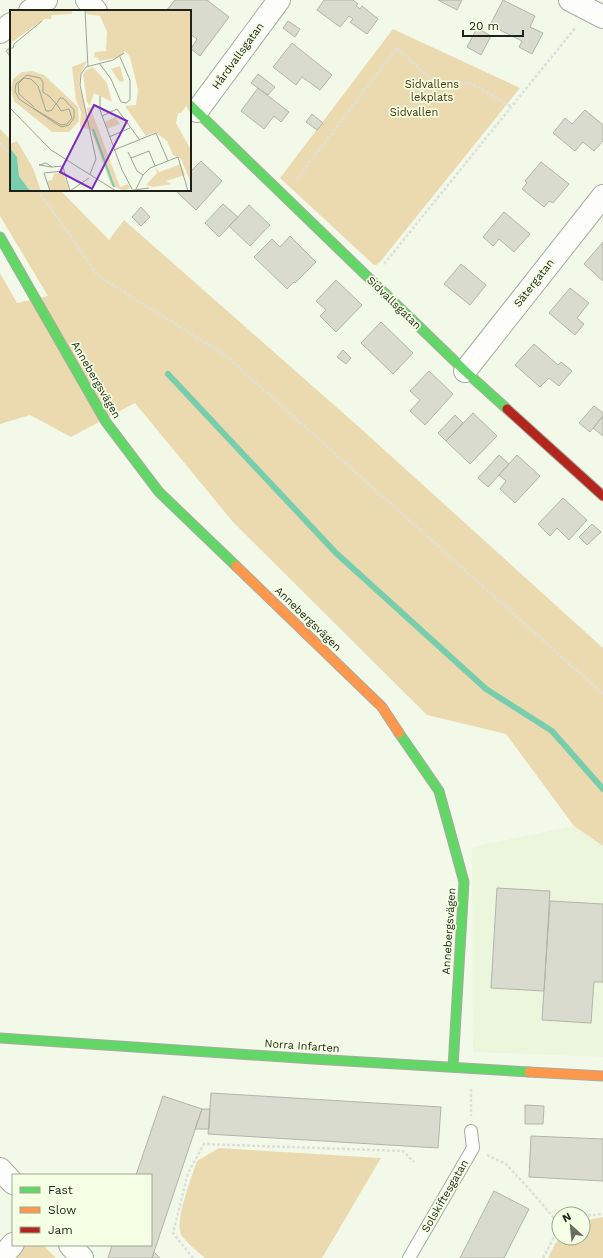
<svg xmlns="http://www.w3.org/2000/svg" width="603" height="1258" viewBox="0 0 603 1258" font-family="'Work Sans',sans-serif">
<style>
.built{fill:#ecf6dc}
.green{fill:#ebdaaf}
.lines{fill:none;stroke-linecap:round;stroke-linejoin:round}
.stream{stroke:#78cdac;stroke-width:6}
.building{fill:#d9dbcf;stroke:#b2b4a8}
.lane-casing{stroke:#a7ab9f;stroke-width:14}
.street-casing{stroke:#a7ab9f;stroke-width:24}
.fast-casing{stroke:#a7ab9f;stroke-width:11}
.slow-casing{stroke:#a7ab9f;stroke-width:11}
.jam-casing{stroke:#a7ab9f;stroke-width:11}
.path{stroke:#dddfdb;stroke-width:2.5;stroke-dasharray:3 2;stroke-linecap:butt}
.lane{stroke:#fdfefc;stroke-width:12}
.street{stroke:#fdfefc;stroke-width:22}
.fast{stroke:#63d668;stroke-width:9}
.slow{stroke:#ff974d;stroke-width:9}
.jam{stroke:#b3261e;stroke-width:9}
.labels{text-anchor:middle;dominant-baseline:central;stroke-width:3.5;stroke-linejoin:round;paint-order:stroke}
.street-label{font-size:11px;fill:#1e2218;stroke:#f4ffe3}
.park-label{font-size:11px;fill:#453109;stroke:#f4ffe3}
.inset-river{fill:none;stroke:#78cdac;stroke-width:2}
.inset-road{fill:none;stroke:#9ea395;stroke-width:1}
.view{fill:#7b2cbf;fill-opacity:0.15;stroke:#7b2cbf;stroke-width:2}
.inset-edge{fill:none;stroke:#1e2218;stroke-width:2}
</style>
<rect width="100%" height="100%" fill="#f3f9e9"/>
<path class="built" d="M 574,826 L 603,846 L 603,1057 L 473,1052 L 472,847 Z"/>
<path class="green" d="M 393,29 L 520,88 L 380,262 L 376,265 L 374,265 L 280,178 Z
M 0,129 L 11,140 L 11,190 L 60,190 L 109,240 L 124,220 L 359,427 L 603,648 L 603,846 L 574,826 L 506,734 L 427,715 L 233,522 L 135,403 L 71,437 L 30,415 L 0,424 L 0,273 L 17,303 L 48,296 L 0,216 Z
M 219,1148 L 381,1158 L 322,1258 L 205,1258 C 197,1251 188,1244 182,1236 C 173,1224 192,1176 197,1161 Z
M 603,1217 L 603,1258 L 548,1258 L 555,1244 L 560,1238 L 583,1238 L 583,1221 Z
M 21,1245 L 43,1245 L 56,1258 L 7,1258 Z"/>
<g class="lines">
<path class="stream" d="M 168,374 L 336,553 L 486,689 L 552,731 L 603,789"/>
</g>
<path class="building" d="M 175,0 L 207,0 L 229,17 L 200,56 L 191,49 L 197,39 L 190,34 L 190,11 L 166,11 Z
M 324,0 L 353,0 L 358,4 L 356,6 L 360,9 L 362,6 L 378,19 L 367,34 L 350,22 L 353,19 L 349,16 L 340,27 L 317,10 Z
M 438,0 L 462,0 L 457,10 Z
M 503,0 L 535,16 L 530,27 L 543,33 L 532,54 L 519,47 L 522,41 L 490,25 Z
M 288,21 L 300,29 L 295,37 L 283,28 Z
M 477,28 L 491,36 L 481,55 L 467,47 Z
M 292,43 L 332,75 L 320,90 L 302,77 L 296,85 L 273,67 Z
M 11,47 L 11,58 L 6,51 Z
M 258,74 L 275,87 L 268,95 L 251,83 Z
M 258,88 L 289,112 L 281,122 L 274,116 L 264,129 L 241,111 Z
M 585,110 L 603,125 L 603,141 L 594,151 L 583,142 L 575,151 L 553,133 L 565,118 L 572,124 Z
M 312,114 L 323,123 L 317,130 L 306,122 Z
M 201,161 L 222,181 L 196,210 L 175,190 L 190,190 L 190,172 Z
M 541,162 L 569,184 L 553,203 L 549,201 L 544,207 L 522,189 L 527,183 L 525,181 Z
M 223,204 L 238,217 L 219,237 L 205,223 Z
M 249,205 L 270,225 L 250,246 L 229,226 Z
M 141,207 L 150,217 L 141,226 L 132,217 Z
M 504,212 L 530,234 L 514,252 L 499,239 L 493,246 L 483,237 Z
M 290,236 L 316,262 L 295,283 L 294,282 L 287,289 L 254,257 L 272,239 L 280,247 Z
M 603,242 L 603,281 L 584,264 Z
M 461,264 L 486,285 L 470,305 L 444,284 Z
M 336,280 L 362,305 L 336,332 L 320,316 L 326,310 L 316,301 Z
M 570,288 L 589,303 L 577,318 L 584,324 L 575,335 L 549,313 Z
M 381,322 L 413,353 L 393,374 L 361,343 Z
M 534,344 L 558,365 L 561,362 L 572,371 L 559,386 L 549,378 L 540,387 L 515,365 Z
M 343,350 L 351,358 L 346,364 L 337,357 Z
M 429,371 L 453,394 L 425,425 L 410,411 L 420,400 L 410,391 Z
M 594,406 L 603,413 L 603,416 L 590,432 L 579,423 Z
M 473,413 L 497,436 L 470,464 L 446,441 Z
M 455,415 L 463,423 L 446,441 L 438,433 Z
M 603,416 L 603,436 L 593,428 Z
M 499,455 L 509,464 L 488,487 L 478,478 Z
M 517,455 L 540,476 L 515,503 L 500,489 L 506,481 L 499,475 Z
M 563,498 L 587,520 L 569,540 L 557,528 L 550,536 L 538,524 Z
M 592,524 L 601,532 L 587,545 L 579,537 Z
M 497,888 L 550,891 L 544,991 L 491,988 Z
M 550,901 L 603,904 L 603,982 L 594,982 L 591,1023 L 542,1020 Z
M 211,1093 L 441,1107 L 438,1148 L 208,1134 Z
M 163,1096 L 202,1109 L 154,1252 L 152,1258 L 108,1258 L 112,1245 L 151,1245 L 151,1175 L 136,1175 Z
M 525,1105 L 544,1106 L 543,1124 L 525,1124 Z
M 202,1109 L 210,1109 L 209,1129 L 195,1129 Z
M 531,1136 L 603,1139 L 603,1181 L 529,1177 Z
M 494,1191 L 529,1209 L 504,1258 L 460,1258 Z
M 154,1252 L 160,1258 L 152,1258 Z"/>
<g class="lines">
<g class="lane-casing">
<path id="lane" d="M 409,1258 L 473,1148 L 471,1131"/>
</g>
<g class="street-casing">
<path id="street" d="M 87,0 L 96,11
M 570,0 L 603,17
M 30,11 L 46,0
M 0,32 L 11,24
M 197,111 L 279,0
M 465,371 L 603,196
M 0,1169 L 13,1183
M 70,1245 L 82,1258
M 1,1258 L 13,1244"/>
</g>
<g class="fast-casing">
<path id="fast" d="M 190,105 L 465,371 L 507,409
M 0,237 L 106,422 L 159,492 L 236,566
M 399,733 L 439,791 L 464,882 L 453,1067
M 0,1038 L 313,1059 L 529,1072"/>
</g>
<g class="slow-casing">
<path id="slow" d="M 236,566 L 382,707 L 399,733
M 529,1072 L 603,1076"/>
</g>
<g class="jam-casing">
<path id="jam" d="M 507,409 L 603,496"/>
</g>
<path class="path" d="M 0,143 L 11,154
M 297,179 L 397,48 L 435,83 L 439,84 L 468,83 L 474,85 L 512,107
M 38,190 L 98,276 L 225,355 L 603,694
M 384,264 L 576,27
M 471,1089 L 471,1116
M 487,1155 L 506,1164 L 530,1190 L 559,1224
M 583,1216 L 603,1214
M 193,1258 L 173,1233 L 188,1173 L 204,1144 L 403,1151 L 414,1162
M 543,1258 L 559,1228"/>
<use href="#lane" class="lane"/>
<use href="#street" class="street"/>
<use href="#fast" class="fast"/>
<use href="#slow" class="slow"/>
<use href="#jam" class="jam"/>
</g>
<g class="labels">
<g class="street-label">
<text transform="translate(238 56) rotate(-54)">Hårdvallsgatan</text>
<text transform="translate(534 283) rotate(-52)">Sätergatan</text>
<text transform="translate(394 303) rotate(44)">Sidvallsgatan</text>
<text transform="translate(96 380) rotate(60)">Annebergsvägen</text>
<text transform="translate(308 619) rotate(44)">Annebergsvägen</text>
<text transform="translate(449 931) rotate(-86)">Annebergsvägen</text>
<text transform="translate(302 1046) rotate(4)">Norra Infarten</text>
<text transform="translate(445 1196) rotate(-60)">Solskiftesgatan</text>
</g>
<g class="park-label">
<text x="432" y="84">Sidvallens<tspan x="432" dy="13">lekplats</tspan></text>
<text x="414" y="112">Sidvallen</text>
</g>
</g>
<g transform="translate(10 10)">
<rect width="181" height="181" fill="#f3f9e9"/>
<path d="M 0,0 L 62,0 L 62,4 L 42,5 L 41,9 L 35,9 L 20,19 L 2,32 L 1,37 ZM 76,0 L 181,0 L 181,104 L 176,96 L 171,103 L 168,103 L 166,113 L 181,140 L 181,173 L 171,149 L 163,145 L 157,131 L 145,122 L 136,126 L 115,96 L 126,95 L 128,80 L 120,47 L 115,41 L 110,47 L 89,51 L 88,47 L 84,48 L 85,42 L 96,41 L 97,22 L 90,6 L 76,4 ZM 77,51 L 70,65 L 69,76 L 79,112 L 77,98 L 80,97 L 110,177 L 118,174 L 120,178 L 114,181 L 101,175 L 81,120 L 70,117 L 71,102 L 66,90 L 62,57 ZM 110,56 L 114,71 L 110,72 L 101,59 ZM 83,57 L 97,73 L 102,92 L 84,83 L 80,96 L 77,92 L 73,65 L 75,61 ZM 22,61 L 34,65 L 68,97 L 69,111 L 59,122 L 42,122 L 4,91 L 1,79 L 3,69 L 12,62 ZM 105,107 L 110,114 L 97,119 L 95,112 ZM 7,131 L 23,158 L 31,181 L 20,181 L 9,166 L 7,147 L 0,138 L 0,134 ZM 171,154 L 175,165 L 156,171 L 162,174 L 143,177 L 136,175 L 147,163 L 145,157 L 149,162 ZM 53,162 L 59,181 L 40,180 L 37,171 L 42,170 L 44,164 Z" fill="#ebdaaf"/>
<path d="M 0,138 L 7,147 L 9,166 L 20,181 L 0,181 Z" fill="#78cdac"/>
<path class="inset-river" d="M 83,119 L 104,177"/>
<path class="inset-road" d="M 75,0 L 78,57M 0,38 L 3,38 L 4,34 L 32,11M 89,53 L 101,69 L 111,92 L 116,93 L 120,90 L 120,70 L 110,47M 90,86 L 90,100 L 112,160 L 122,179M 0,98 L 41,140 L 106,181M 23,98 L 51,115 L 57,114 L 62,108 L 59,99 L 51,101 L 50,99 L 48,96 L 47,95 L 41,88 L 40,87 L 33,82 L 33,72 L 30,68 L 17,65 L 6,74 L 5,81 L 9,89 L 48,115 L 52,117 L 59,115 L 64,108 L 64,100 L 53,88 L 50,88 L 47,93 L 45,95 L 42,100 L 40,101 L 36,101 L 28,76 L 21,69 L 14,68 L 8,74 L 9,84 L 24,97M 92,106 L 107,99 L 129,129M 99,127 L 120,118M 104,140 L 146,123 L 158,151M 118,142 L 127,161 L 133,165M 121,148 L 139,141 L 145,156M 56,150 L 53,157 L 60,181M 42,157 L 29,155 L 36,153 L 42,157 L 53,156M 80,164 L 86,149 L 70,75 L 71,64 L 76,57 L 103,50 L 114,43M 126,179 L 133,165 L 140,158 L 168,147 L 178,181M 40,181 L 34,163 L 53,161M 60,181 L 79,168M 117,181 L 139,178"/>
<path class="view" d="M 84,95 L 117,111 L 82,179 L 50,162 Z"/>
<rect width="181" height="181" class="inset-edge"/>
</g>
<rect x="12" y="1174" width="140" height="72" fill="#f4ffe3" stroke="#9ea792"/>
<rect x="20" y="1187" width="20" height="6" fill="#63d668" stroke="#9ea792"/>
<text x="48" y="1194" font-size="12" fill="#1e2218">Fast</text>
<rect x="20" y="1207" width="20" height="6" fill="#ff974d" stroke="#9ea792"/>
<text x="48" y="1214" font-size="12" fill="#1e2218">Slow</text>
<rect x="20" y="1227" width="20" height="6" fill="#b3261e" stroke="#9ea792"/>
<text x="48" y="1234" font-size="12" fill="#1e2218">Jam</text>
<g transform="translate(571 1226) rotate(333)"><circle r="19" fill="#f4ffe3" stroke="#9ea792"/>
<path d="M0-3L7 15L0 10L-7 15Z" fill="#696d61"/>
<text y="-6" font-size="11" font-weight="bold" text-anchor="middle" fill="#1e2218">N</text>
</g>
<path d="M463 30v6h60v-6" fill="none" stroke="#1e2218" stroke-width="2"/>
<text x="469" y="30" font-size="12" fill="#1e2218" stroke="#f4ffe3" stroke-width="3" paint-order="stroke">20 m</text>
</svg>
